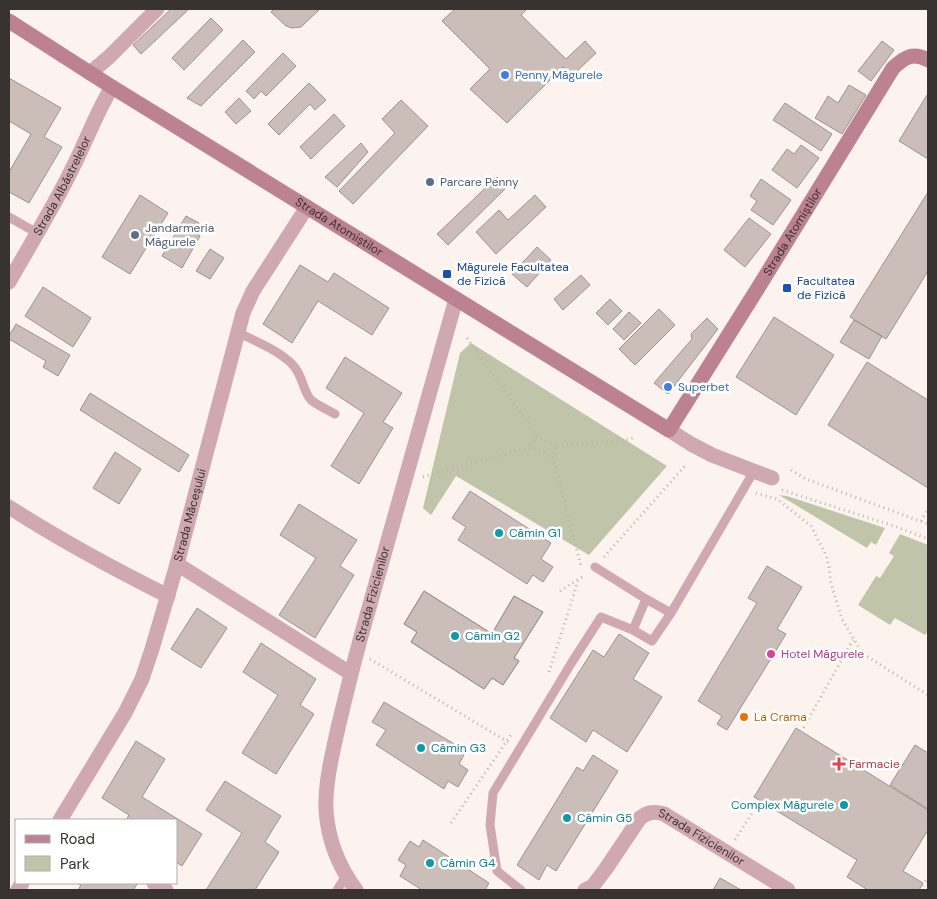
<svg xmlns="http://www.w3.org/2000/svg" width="937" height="899" viewBox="0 0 937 899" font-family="'DM Sans',sans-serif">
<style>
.green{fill:#c0c5a9}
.building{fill:#cbbeb9;stroke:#9e928d}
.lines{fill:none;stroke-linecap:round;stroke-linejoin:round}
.path{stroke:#bcb3af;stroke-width:3;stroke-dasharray:1 4;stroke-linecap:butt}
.lane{stroke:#d0a8b2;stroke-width:9}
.street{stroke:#d0a8b2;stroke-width:15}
.secondary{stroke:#bc8291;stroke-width:15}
.shop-dot{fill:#3f7fe0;stroke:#fff;stroke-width:2}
.service-dot{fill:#5c6f8a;stroke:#fff;stroke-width:2}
.transit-dot{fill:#1a4fb4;stroke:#fff;stroke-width:2}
.culture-dot{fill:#0f9aa8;stroke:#fff;stroke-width:2}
.hotel-dot{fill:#d1479c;stroke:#fff;stroke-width:2}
.food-dot{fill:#e8710a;stroke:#fff;stroke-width:2}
.health-dot{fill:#e0444e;stroke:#fff;stroke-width:2}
.labels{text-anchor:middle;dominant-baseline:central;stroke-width:5;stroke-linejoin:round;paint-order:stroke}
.shop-label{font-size:12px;fill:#366cbe;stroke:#fff;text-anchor:start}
.service-label{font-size:12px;fill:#4e5e75;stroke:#fff;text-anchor:start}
.street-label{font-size:12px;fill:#383331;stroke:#fff}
.transit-label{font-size:12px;fill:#164399;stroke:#fff;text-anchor:start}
.culture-label{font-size:12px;fill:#0d838f;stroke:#fff;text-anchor:start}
.hotel-label{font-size:12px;fill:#b23c85;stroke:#fff;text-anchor:start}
.food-label{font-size:12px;fill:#c56008;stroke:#fff;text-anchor:start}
.health-label{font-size:12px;fill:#be3a42;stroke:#fff;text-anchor:start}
</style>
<rect width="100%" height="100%" fill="#fdf3ee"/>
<path class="green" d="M 471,343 L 667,466 L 589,555 L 456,476 L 431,515 L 423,508 L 460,353 Z
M 779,495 L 787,496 L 885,528 L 876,545 L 871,542 L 867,548 Z
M 900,534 L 928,545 L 928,631 L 925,635 L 895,618 L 890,625 L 858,605 L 876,576 L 880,578 L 894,556 L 889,553 Z"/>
<path class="building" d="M 171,9 L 189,9 L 141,54 L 133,45 Z
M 274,9 L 320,9 L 301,27 L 292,28 L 286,26 L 271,12 Z
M 455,9 L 527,9 L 521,15 L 566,59 L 585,41 L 596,53 L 573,75 L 563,67 L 507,123 L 470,89 L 490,69 L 442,21 Z
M 211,18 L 223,30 L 184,70 L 172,58 Z
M 243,40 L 255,52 L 201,106 L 187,98 Z
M 882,41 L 894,50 L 871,81 L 858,71 Z
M 283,53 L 296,66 L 266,96 L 261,91 L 254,99 L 246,91 Z
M 9,78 L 61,108 L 44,137 L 62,147 L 29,203 L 9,192 L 9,172 L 31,134 L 9,121 Z
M 309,83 L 326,100 L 315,110 L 310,104 L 279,135 L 268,124 Z
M 849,85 L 866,95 L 842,134 L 815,118 L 828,96 L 838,103 Z
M 927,95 L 928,96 L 928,159 L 899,141 Z
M 239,98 L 251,111 L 236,124 L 225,112 Z
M 401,100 L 428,126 L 353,204 L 339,191 L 395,133 L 382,119 Z
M 785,103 L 832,134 L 821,151 L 773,120 Z
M 334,114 L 345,126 L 311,159 L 300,147 Z
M 361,143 L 368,152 L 337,187 L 325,177 Z
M 801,145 L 819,158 L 797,188 L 772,170 L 787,149 L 794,154 Z
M 497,177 L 507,187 L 448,245 L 437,234 Z
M 761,179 L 791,200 L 773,225 L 751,210 L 757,201 L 750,196 Z
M 928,192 L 928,271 L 886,339 L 850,317 Z
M 140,195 L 168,213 L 130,274 L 102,257 Z
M 535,195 L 546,207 L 496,254 L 476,232 L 499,210 L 508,220 Z
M 186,216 L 199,223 L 194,232 L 200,236 L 182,268 L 162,256 Z
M 749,218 L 771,234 L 745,267 L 724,250 Z
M 537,247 L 551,260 L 527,287 L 512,274 Z
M 210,249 L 224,258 L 210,279 L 196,271 Z
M 300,265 L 328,282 L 334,273 L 389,308 L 372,335 L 318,301 L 292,343 L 263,324 Z
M 581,275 L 590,285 L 563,310 L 554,299 Z
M 43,287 L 91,318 L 73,347 L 25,316 Z
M 610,299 L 622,311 L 608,325 L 596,313 Z
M 659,309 L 675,325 L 635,365 L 619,349 Z
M 629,312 L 641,323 L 624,340 L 613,329 Z
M 774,317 L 834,355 L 796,415 L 736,377 Z
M 707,318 L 718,329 L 668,394 L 654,383 L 692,339 L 691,334 Z
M 854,320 L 882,336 L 869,359 L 840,342 Z
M 16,324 L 70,355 L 58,376 L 43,367 L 46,361 L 9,339 L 9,336 Z
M 345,357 L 402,393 L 383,422 L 393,428 L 359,484 L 331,466 L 364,413 L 326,388 Z
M 867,362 L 928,400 L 928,488 L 828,425 Z
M 90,393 L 189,455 L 179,472 L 80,410 Z
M 115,452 L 141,469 L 119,504 L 93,488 Z
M 470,491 L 551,543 L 541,559 L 553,567 L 543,582 L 533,575 L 527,584 L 458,540 L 466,527 L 452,518 Z
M 299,504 L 357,540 L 340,566 L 354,575 L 315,638 L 279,615 L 316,558 L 280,535 Z
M 767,566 L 802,587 L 777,629 L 786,634 L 727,730 L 717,724 L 722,716 L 698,701 L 757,603 L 748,598 Z
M 424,591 L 505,642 L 506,640 L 493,632 L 514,596 L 543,612 L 514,658 L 519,661 L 503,685 L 492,678 L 484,689 L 411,642 L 417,632 L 404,624 Z
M 424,591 L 505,642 L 506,640 L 493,632 L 514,596 L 543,612 L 514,658 L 519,661 L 503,685 L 492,678 L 484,689 L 411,642 L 417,632 L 404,624 Z
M 197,608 L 227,628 L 201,668 L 171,649 Z
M 619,634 L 649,653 L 633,679 L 662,697 L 627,752 L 593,730 L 586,742 L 550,718 L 593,650 L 604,657 Z
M 261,643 L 316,679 L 300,705 L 314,714 L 276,774 L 242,753 L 278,695 L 243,672 Z
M 384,702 L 466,751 L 459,764 L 468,770 L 458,787 L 448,781 L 444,789 L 376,745 L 386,730 L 372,722 Z
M 796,728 L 928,810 L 928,830 L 903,871 L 923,883 L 919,890 L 868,890 L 847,877 L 857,860 L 754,797 Z
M 136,741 L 165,759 L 142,797 L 202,834 L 182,866 L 176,862 L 176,820 L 126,820 L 129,815 L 102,798 Z
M 915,745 L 928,753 L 928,809 L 890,785 Z
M 593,755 L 618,771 L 556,871 L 547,865 L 539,880 L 517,865 L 577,767 L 583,771 Z
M 225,781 L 281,816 L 265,842 L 279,852 L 255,890 L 206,890 L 242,833 L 206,810 Z
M 423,840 L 489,883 L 485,890 L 422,890 L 400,876 L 406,865 L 398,860 L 410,841 L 419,847 Z
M 720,878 L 741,890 L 713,890 Z
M 77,883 L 138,883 L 133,890 L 78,890 L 81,885 Z"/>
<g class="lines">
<path class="path" d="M 467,338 L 537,436 L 557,446 L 553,458
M 537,436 L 532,447 L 553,458 L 581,566
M 557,446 L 625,440 L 633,438
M 791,470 L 806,479 L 928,524
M 423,477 L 532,447
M 782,490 L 894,526 L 928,539
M 756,493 L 777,499 L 811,526 L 826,555 L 829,567 L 831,584 L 842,619 L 862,653 L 928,695
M 921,521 L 928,509
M 604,557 L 685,466
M 560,591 L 585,575
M 370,659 L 508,742
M 549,672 L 578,581
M 801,732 L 853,640
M 451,823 L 511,735
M 735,840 L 760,800
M 920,890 L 928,877"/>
<path class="lane" d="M 9,217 L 37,233
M 237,332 C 255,341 276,349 291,363 C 303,374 302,390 311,400 C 317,405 328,410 335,414
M 595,567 L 646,599
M 633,630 L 646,599 L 671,613
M 337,890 L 346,876
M 521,890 L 497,871 L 490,825 L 493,793 L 572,662 L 601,617 L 633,630 L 652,641 L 671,613 L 754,471"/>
<g class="street">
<path d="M 90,73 L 109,57 L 157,9"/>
<path id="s1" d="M 9,282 C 30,245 53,208 72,169 C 86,142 96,113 112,87"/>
<path d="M 669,430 L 691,444 L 712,455 L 772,478"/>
<path d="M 9,507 C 60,540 114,569 168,596"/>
<path d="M 177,564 L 350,673"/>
<path id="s2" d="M 60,820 L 125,713 L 142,679 L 152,649 L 177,564 L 243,313 L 253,291 L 307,207"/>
<path d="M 154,883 L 166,890"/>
<path d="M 18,890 L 22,883"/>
<path id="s3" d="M 356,890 C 339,867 328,840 326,810 C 325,783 332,755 338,728 C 347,690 356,653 367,615 C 396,509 426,404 456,299"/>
<path id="s4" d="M 585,890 L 592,887 L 605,870 L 640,818 C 648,812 654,811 664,814 L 788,890"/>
</g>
<path class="secondary" id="s5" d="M 9,21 L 112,87 L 669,430 L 758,288 L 893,68 C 905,57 913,52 928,60"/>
</g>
<g class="shop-dot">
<circle cx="505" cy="75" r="5"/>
<circle cx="668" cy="387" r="5"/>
</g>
<g class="service-dot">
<circle cx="430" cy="182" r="5"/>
<circle cx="135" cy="235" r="5"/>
</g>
<g class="transit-dot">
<rect x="442" y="269" width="10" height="10" rx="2.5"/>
<rect x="782" y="283" width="10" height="10" rx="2.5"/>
</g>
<g class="culture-dot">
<circle cx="499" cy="533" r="5"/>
<circle cx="455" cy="636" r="5"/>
<circle cx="421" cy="748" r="5"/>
<circle cx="844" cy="805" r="5"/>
<circle cx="567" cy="818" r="5"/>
<circle cx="430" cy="863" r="5"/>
</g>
<circle class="hotel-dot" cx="771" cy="654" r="5"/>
<circle class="food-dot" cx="744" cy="717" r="5"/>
<path class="health-dot" d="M836.5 756.5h5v5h5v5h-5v5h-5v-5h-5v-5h5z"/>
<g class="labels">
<g class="shop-label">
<text x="515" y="75">Penny Măgurele</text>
<text x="678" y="387">Superbet</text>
</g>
<g class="service-label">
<text x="440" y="182">Parcare Penny</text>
<text x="145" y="228">Jandarmeria<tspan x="145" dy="14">Măgurele</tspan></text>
</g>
<g class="street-label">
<text stroke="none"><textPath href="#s1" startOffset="110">Strada Albăstrelelor</textPath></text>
<text stroke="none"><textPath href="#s5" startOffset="389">Strada Atomiștilor</textPath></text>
<text stroke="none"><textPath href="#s5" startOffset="1010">Strada Atomiștilor</textPath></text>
<text stroke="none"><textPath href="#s2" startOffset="334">Strada Măceșului</textPath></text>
<text stroke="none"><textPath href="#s3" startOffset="308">Strada Fizicienilor</textPath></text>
<text stroke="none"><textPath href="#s4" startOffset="161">Strada Fizicienilor</textPath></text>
</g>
<g class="transit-label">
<text x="457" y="267">Măgurele Facultatea<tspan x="457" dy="14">de Fizică</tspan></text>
<text x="797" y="281">Facultatea<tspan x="797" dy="14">de Fizică</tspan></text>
</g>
<g class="culture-label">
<text x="509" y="533">Cămin G1</text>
<text x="465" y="636">Cămin G2</text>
<text x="431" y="748">Cămin G3</text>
<text x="834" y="805" text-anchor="end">Complex Măgurele</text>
<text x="577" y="818">Cămin G5</text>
<text x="440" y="863">Cămin G4</text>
</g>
<g class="hotel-label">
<text x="781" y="654">Hotel Măgurele</text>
</g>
<g class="food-label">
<text x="754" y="717">La Crama</text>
</g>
<g class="health-label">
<text x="849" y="764">Farmacie</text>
</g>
</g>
<rect width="937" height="899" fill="none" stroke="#383331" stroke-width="20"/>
<rect x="15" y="819" width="162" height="65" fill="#ffffff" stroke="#afadad"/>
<rect x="25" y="835" width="25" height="8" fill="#bc8291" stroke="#afadad"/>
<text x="60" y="844" font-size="15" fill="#383331">Road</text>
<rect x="25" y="856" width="25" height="15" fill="#c0c5a9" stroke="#afadad"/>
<text x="60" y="869" font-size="15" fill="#383331">Park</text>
</svg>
